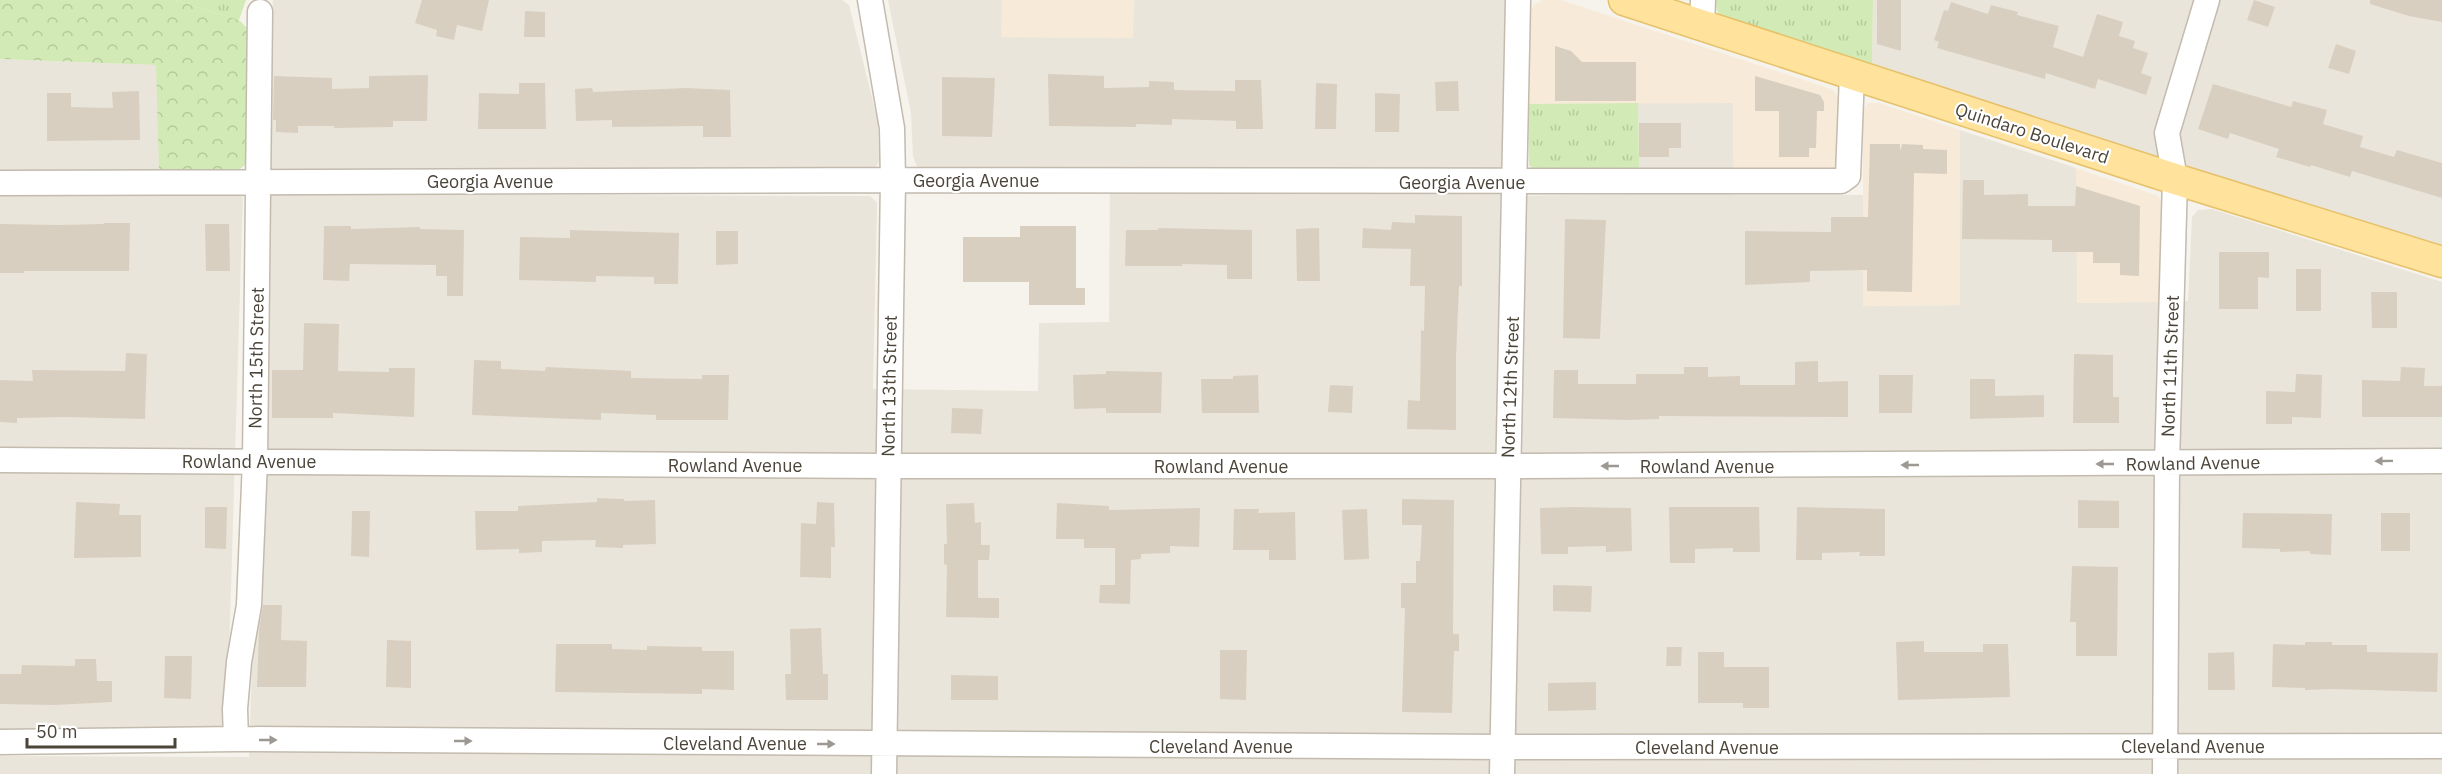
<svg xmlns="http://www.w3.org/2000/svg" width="2442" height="774" viewBox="0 0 2442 774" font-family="'IBM Plex Sans',sans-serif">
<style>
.residential{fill:#eae5da}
.commercial{fill:#f7ead8}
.grass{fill:url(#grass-tufts)}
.forest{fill:url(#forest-crowns)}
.building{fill:#d8cfc1}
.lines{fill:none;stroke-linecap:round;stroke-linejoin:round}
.minor-casing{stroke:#c2bbae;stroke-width:27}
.major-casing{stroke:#e6c16a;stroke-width:33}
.minor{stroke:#fff;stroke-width:24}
.major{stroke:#ffe39c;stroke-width:30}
.oneway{fill:#9c9892}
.labels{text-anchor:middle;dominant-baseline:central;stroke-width:4.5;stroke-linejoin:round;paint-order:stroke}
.street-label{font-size:18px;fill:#4b4439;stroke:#fff}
</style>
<defs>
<pattern id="grass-tufts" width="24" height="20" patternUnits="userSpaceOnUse" patternTransform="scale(1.5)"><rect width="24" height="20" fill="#d2eab5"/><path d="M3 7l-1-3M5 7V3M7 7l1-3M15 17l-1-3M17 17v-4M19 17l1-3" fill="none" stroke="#b6ca9c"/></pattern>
<pattern id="forest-crowns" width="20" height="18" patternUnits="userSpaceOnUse" patternTransform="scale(1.5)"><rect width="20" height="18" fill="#d2eab5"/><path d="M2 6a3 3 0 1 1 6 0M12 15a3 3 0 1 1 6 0" fill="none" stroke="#b6ca9c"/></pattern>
</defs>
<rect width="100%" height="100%" fill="#f6f3ec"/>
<path class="residential" d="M 273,0 L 842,0 L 849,5 L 878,122 L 879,162 L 874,169 L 265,171 Z
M 888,0 L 1002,0 L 1002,37 L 1132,38 L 1134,0 L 1506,0 L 1502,196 L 1639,194 L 1638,103 L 1733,103 L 1734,195 L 1863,195 L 1863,306 L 1960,305 L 1960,130 L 2076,168 L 2078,303 L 2188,301 L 2192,217 L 2198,210 L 2212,209 L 2442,282 L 2442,774 L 0,774 L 0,756 L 249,757 L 267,200 L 271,194 L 870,196 L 877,203 L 873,389 L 1038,391 L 1039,323 L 1109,322 L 1110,173 L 927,172 L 917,167 L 913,156 L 911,113 Z
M 1873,0 L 2442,0 L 2442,246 L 1872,67 Z
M 0,59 L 157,65 L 159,173 L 243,191 L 227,722 L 222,731 L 0,733 Z"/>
<path class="commercial" d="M 1002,0 L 1134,0 L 1133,38 L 1001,37 Z
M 1543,0 L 1561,0 L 1834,90 L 1838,100 L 1837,171 L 1734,171 L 1733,103 L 1528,104 L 1528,13 L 1535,4 Z
M 1868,103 L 1879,103 L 1960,130 L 1960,305 L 1863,306 L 1863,110 Z
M 2076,168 L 2158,196 L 2163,205 L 2162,302 L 2077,303 Z"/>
<path class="grass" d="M 175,0 L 246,0 L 239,20 Z
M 1715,0 L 1873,0 L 1872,67 L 1722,17 L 1717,11 Z
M 1638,103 L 1639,172 L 1535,171 L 1529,165 L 1528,104 Z"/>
<path class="forest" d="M 0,0 L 175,0 L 239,20 L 249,30 L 248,163 L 237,171 L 159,173 L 156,65 L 0,59 Z"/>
<path class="building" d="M 422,0 L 489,0 L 482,31 L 457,25 L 454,40 L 436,36 L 437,30 L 415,23 Z
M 1877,0 L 1901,0 L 1901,51 L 1877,44 Z
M 2254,0 L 2275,7 L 2268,27 L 2247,20 Z
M 2370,0 L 2442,0 L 2442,22 L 2409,16 L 2370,4 Z
M 1951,2 L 1988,14 L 1991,5 L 2018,12 L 2017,15 L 2059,26 L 2053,47 L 2083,57 L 2097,14 L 2123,22 L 2119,36 L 2135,41 L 2133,48 L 2148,53 L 2141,73 L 2152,77 L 2146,95 L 2098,79 L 2095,89 L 2046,73 L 2045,79 L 1937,48 L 1939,42 L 1934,40 L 1944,10 L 1948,11 Z
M 525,11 L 545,12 L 545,37 L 524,37 Z
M 2336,44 L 2356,51 L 2349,74 L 2328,68 Z
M 1555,46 L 1571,51 L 1582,62 L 1636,62 L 1636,101 L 1555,101 Z
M 1048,74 L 1104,76 L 1104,88 L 1149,87 L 1149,81 L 1174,82 L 1174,90 L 1235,91 L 1235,80 L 1261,80 L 1263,129 L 1236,129 L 1236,121 L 1172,119 L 1172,125 L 1136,124 L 1136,127 L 1049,126 Z
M 428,75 L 427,121 L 393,121 L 393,127 L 334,128 L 334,126 L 298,126 L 298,133 L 276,132 L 276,120 L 273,120 L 274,76 L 332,78 L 332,89 L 369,88 L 369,76 Z
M 1755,76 L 1820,95 L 1824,102 L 1824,111 L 1817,111 L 1816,148 L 1809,148 L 1809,157 L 1779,157 L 1779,111 L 1755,111 Z
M 942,77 L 995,78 L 992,137 L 942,136 Z
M 1458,81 L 1459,111 L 1436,111 L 1435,82 Z
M 519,83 L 545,83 L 546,129 L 478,129 L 479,93 L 519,94 Z
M 1316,83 L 1337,84 L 1336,129 L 1315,129 Z
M 2213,84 L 2291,107 L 2293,101 L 2327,110 L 2323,124 L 2363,136 L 2360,147 L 2394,157 L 2397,150 L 2442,163 L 2442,198 L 2352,171 L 2350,177 L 2311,165 L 2310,167 L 2276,157 L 2279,149 L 2230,133 L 2228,139 L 2198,129 Z
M 592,88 L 593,92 L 686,88 L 730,90 L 731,137 L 703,137 L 703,126 L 612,127 L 612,120 L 576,121 L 575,89 Z
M 139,91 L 140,140 L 47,141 L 47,93 L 71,93 L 71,107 L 113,108 L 112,92 Z
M 1375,93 L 1400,94 L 1399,132 L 1375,132 Z
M 1639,123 L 1681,123 L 1681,148 L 1669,148 L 1669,157 L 1639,157 Z
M 1870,144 L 1900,144 L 1900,151 L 1902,144 L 1923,145 L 1923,149 L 1947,150 L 1947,174 L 1914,173 L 1912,292 L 1867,291 L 1867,270 L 1810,271 L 1810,282 L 1745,285 L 1745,231 L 1831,232 L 1831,217 L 1868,217 Z
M 1963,180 L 1984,180 L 1984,195 L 2028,194 L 2028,206 L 2075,206 L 2076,186 L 2140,206 L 2139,276 L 2120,275 L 2120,263 L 2093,263 L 2093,252 L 2052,252 L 2052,240 L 1962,239 Z
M 1415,215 L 1462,216 L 1462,286 L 1459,286 L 1456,357 L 1456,430 L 1407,429 L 1408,400 L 1420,401 L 1421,330 L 1424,331 L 1425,286 L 1410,286 L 1411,249 L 1362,248 L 1363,228 L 1391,230 L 1392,222 L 1415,223 Z
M 1565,219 L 1606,220 L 1600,339 L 1563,338 Z
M 104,223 L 130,223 L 129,271 L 24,271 L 24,273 L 0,273 L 0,224 L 58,225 L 104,224 Z
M 205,224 L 229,224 L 230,271 L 206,271 Z
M 324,226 L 351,226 L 351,229 L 420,227 L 420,229 L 464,230 L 463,296 L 447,296 L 447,276 L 436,276 L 436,265 L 350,264 L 349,281 L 323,280 Z
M 1020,226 L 1076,226 L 1076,288 L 1085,288 L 1085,305 L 1029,305 L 1029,282 L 963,282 L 963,237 L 1020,237 Z
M 1158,228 L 1252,230 L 1252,279 L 1227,279 L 1227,265 L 1182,264 L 1182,266 L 1125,266 L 1126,230 L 1158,230 Z
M 1319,228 L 1320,281 L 1297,281 L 1296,229 Z
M 570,230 L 679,233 L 678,284 L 654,284 L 654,277 L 596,276 L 596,282 L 519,280 L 520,237 L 570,238 Z
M 716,231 L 738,231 L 738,264 L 716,265 Z
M 2219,252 L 2269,252 L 2269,278 L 2258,277 L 2258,309 L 2219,309 Z
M 2296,269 L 2321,269 L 2321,311 L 2296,311 Z
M 2371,292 L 2397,292 L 2397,328 L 2372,328 Z
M 304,323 L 339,324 L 338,371 L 389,372 L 389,368 L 415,368 L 414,417 L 333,413 L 333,418 L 272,418 L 272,370 L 303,370 Z
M 126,353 L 147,354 L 145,419 L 65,417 L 17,418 L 17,423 L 0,422 L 0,380 L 33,381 L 32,370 L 125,371 Z
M 2074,354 L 2113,355 L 2113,397 L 2119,397 L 2119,423 L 2073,423 Z
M 474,360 L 501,361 L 501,369 L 545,371 L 546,367 L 631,371 L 631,378 L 702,379 L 702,375 L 729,375 L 728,420 L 656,420 L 656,415 L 601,413 L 601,420 L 472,415 Z
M 1818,361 L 1818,382 L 1848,381 L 1848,417 L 1659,416 L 1659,419 L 1627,420 L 1553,418 L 1554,370 L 1578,370 L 1578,384 L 1636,384 L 1636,374 L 1684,374 L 1684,367 L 1708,367 L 1708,377 L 1740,376 L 1740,385 L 1795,385 L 1795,362 Z
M 2401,367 L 2425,368 L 2424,386 L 2442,386 L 2442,417 L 2362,417 L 2362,380 L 2400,381 Z
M 1106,371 L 1162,372 L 1161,413 L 1106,413 L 1106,408 L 1074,409 L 1073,375 L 1106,374 Z
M 2296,374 L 2322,375 L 2321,418 L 2292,417 L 2292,424 L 2266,424 L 2266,391 L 2295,392 Z
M 1258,375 L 1259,413 L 1202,413 L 1201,379 L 1233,379 L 1233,376 Z
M 1879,375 L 1913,375 L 1912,413 L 1879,413 Z
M 1970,379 L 1995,379 L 1995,396 L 2044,395 L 2044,417 L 1970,419 Z
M 1330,385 L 1353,386 L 1352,413 L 1328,412 Z
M 952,408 L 983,409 L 981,434 L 951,433 Z
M 597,498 L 624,499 L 624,501 L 655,500 L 656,544 L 623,545 L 623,548 L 595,547 L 596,540 L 542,541 L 542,552 L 519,553 L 519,549 L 476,550 L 475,511 L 518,511 L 518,506 L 597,502 Z
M 1402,499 L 1454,500 L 1453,634 L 1459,634 L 1459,651 L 1454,651 L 1452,713 L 1402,712 L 1405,608 L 1401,608 L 1401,583 L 1416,583 L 1416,561 L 1420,561 L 1422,525 L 1402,525 Z
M 2078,500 L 2119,501 L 2119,528 L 2078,528 Z
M 76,502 L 120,504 L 119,515 L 141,515 L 141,557 L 74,558 Z
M 817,502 L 834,503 L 835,547 L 831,547 L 831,578 L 800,577 L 801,523 L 816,524 Z
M 974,503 L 975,523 L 981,522 L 981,545 L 990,545 L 989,560 L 978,560 L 978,598 L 999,598 L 999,618 L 946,617 L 947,565 L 944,564 L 944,544 L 947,544 L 946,504 Z
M 1057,503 L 1109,506 L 1109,510 L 1200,508 L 1199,547 L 1170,546 L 1170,553 L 1141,554 L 1141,559 L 1131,560 L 1130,604 L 1099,603 L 1100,585 L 1115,585 L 1115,548 L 1084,548 L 1084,539 L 1056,539 Z
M 205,507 L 227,507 L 226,549 L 205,548 Z
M 1573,507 L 1631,508 L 1632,551 L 1606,552 L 1606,546 L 1568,547 L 1568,554 L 1541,554 L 1540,508 Z
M 1669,507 L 1759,507 L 1760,552 L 1733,552 L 1733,548 L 1695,549 L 1695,563 L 1670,563 Z
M 1797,507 L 1885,509 L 1885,556 L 1859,556 L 1860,552 L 1822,553 L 1822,560 L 1796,560 Z
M 1234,509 L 1259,509 L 1258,513 L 1295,512 L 1296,560 L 1269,560 L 1269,550 L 1233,550 Z
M 1367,509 L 1369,559 L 1344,560 L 1342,510 Z
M 352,511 L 370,511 L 369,557 L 351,556 Z
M 2243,513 L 2332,514 L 2331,555 L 2310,554 L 2310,551 L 2280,552 L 2280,549 L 2242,548 Z
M 2381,513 L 2410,513 L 2410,551 L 2381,551 Z
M 2072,566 L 2118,567 L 2117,656 L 2076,656 L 2076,622 L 2070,622 Z
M 1553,585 L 1592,586 L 1591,612 L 1553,611 Z
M 263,605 L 282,605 L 281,640 L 307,641 L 306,687 L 257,687 L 259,630 Z
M 821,628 L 823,674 L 828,674 L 828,700 L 786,700 L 785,674 L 791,674 L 790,629 Z
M 387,640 L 411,641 L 411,688 L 386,687 Z
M 1924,641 L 1924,652 L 1983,652 L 1983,644 L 2008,644 L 2010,697 L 1898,700 L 1896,642 Z
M 2305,642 L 2332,642 L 2332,645 L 2367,645 L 2367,652 L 2438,653 L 2437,692 L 2333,689 L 2305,690 L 2305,688 L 2272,687 L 2273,644 L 2305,645 Z
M 556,644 L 612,644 L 612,649 L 647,650 L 647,646 L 702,647 L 702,651 L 734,651 L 734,690 L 702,689 L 702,694 L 555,692 Z
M 1667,647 L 1682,647 L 1681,666 L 1666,666 Z
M 1220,650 L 1247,650 L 1246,700 L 1220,699 Z
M 1698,652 L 1724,652 L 1724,667 L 1769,667 L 1769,708 L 1743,708 L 1743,703 L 1698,703 Z
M 2234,652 L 2235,690 L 2208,690 L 2208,653 Z
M 165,656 L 192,656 L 191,699 L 164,698 Z
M 75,659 L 96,659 L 97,681 L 112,681 L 112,702 L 55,705 L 0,704 L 0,674 L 21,674 L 22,665 L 75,666 Z
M 951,675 L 998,676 L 998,700 L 951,700 Z
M 1596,682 L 1596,710 L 1548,711 L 1548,683 Z"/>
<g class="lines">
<g class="minor-casing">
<path id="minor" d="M 870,0 L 892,128 L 893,180 L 884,774
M 1702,24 L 1703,0
M 0,183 L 893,180 L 1841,181 L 1848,176 L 1852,74
M 0,460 L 888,466 L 1508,466 L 2442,461
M 236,739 L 235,709 L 239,662 L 249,605 L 255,461 L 260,12
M 0,742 L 236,739 L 1503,747 L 2442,746
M 1502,774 L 1518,0
M 2165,774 L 2167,464 L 2175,179 L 2167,133 L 2207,0"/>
</g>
<g class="major-casing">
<path id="major" d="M 1624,0 L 2175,179 L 2442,262"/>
</g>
<use href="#minor" class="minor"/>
<use href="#major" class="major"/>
</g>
<defs><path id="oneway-solid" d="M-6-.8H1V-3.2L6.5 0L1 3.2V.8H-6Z" transform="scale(1.5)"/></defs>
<g class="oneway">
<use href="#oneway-solid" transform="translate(2384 461) rotate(179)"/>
<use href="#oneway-solid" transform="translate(2105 464) rotate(180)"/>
<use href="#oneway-solid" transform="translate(1910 465) rotate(180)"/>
<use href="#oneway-solid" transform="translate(1610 466) rotate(180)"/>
<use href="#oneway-solid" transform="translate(268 740)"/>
<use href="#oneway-solid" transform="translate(463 741)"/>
<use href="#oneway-solid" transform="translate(826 744)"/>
</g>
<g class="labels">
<g class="street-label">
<text transform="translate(2032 133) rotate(18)">Quindaro Boulevard</text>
<text x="976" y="180">Georgia Avenue</text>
<text x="490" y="181">Georgia Avenue</text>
<text x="1462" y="182">Georgia Avenue</text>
<text transform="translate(256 358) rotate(-89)">North 15th Street</text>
<text transform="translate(2170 366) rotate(-88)">North 11th Street</text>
<text transform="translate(889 386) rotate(-89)">North 13th Street</text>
<text transform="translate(1510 387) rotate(-88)">North 12th Street</text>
<text x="249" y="461">Rowland Avenue</text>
<text transform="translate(2193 463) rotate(-1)">Rowland Avenue</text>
<text x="735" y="465">Rowland Avenue</text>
<text x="1221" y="466">Rowland Avenue</text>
<text x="1707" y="466">Rowland Avenue</text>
<text x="735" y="743">Cleveland Avenue</text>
<text x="1221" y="746">Cleveland Avenue</text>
<text x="2193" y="746">Cleveland Avenue</text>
<text x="1707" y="747">Cleveland Avenue</text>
</g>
</g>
<path d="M27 738v9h148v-9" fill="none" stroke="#4b4439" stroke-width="3"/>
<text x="36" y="738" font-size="18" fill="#4b4439" stroke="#ffffff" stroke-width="4.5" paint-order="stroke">50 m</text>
</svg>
